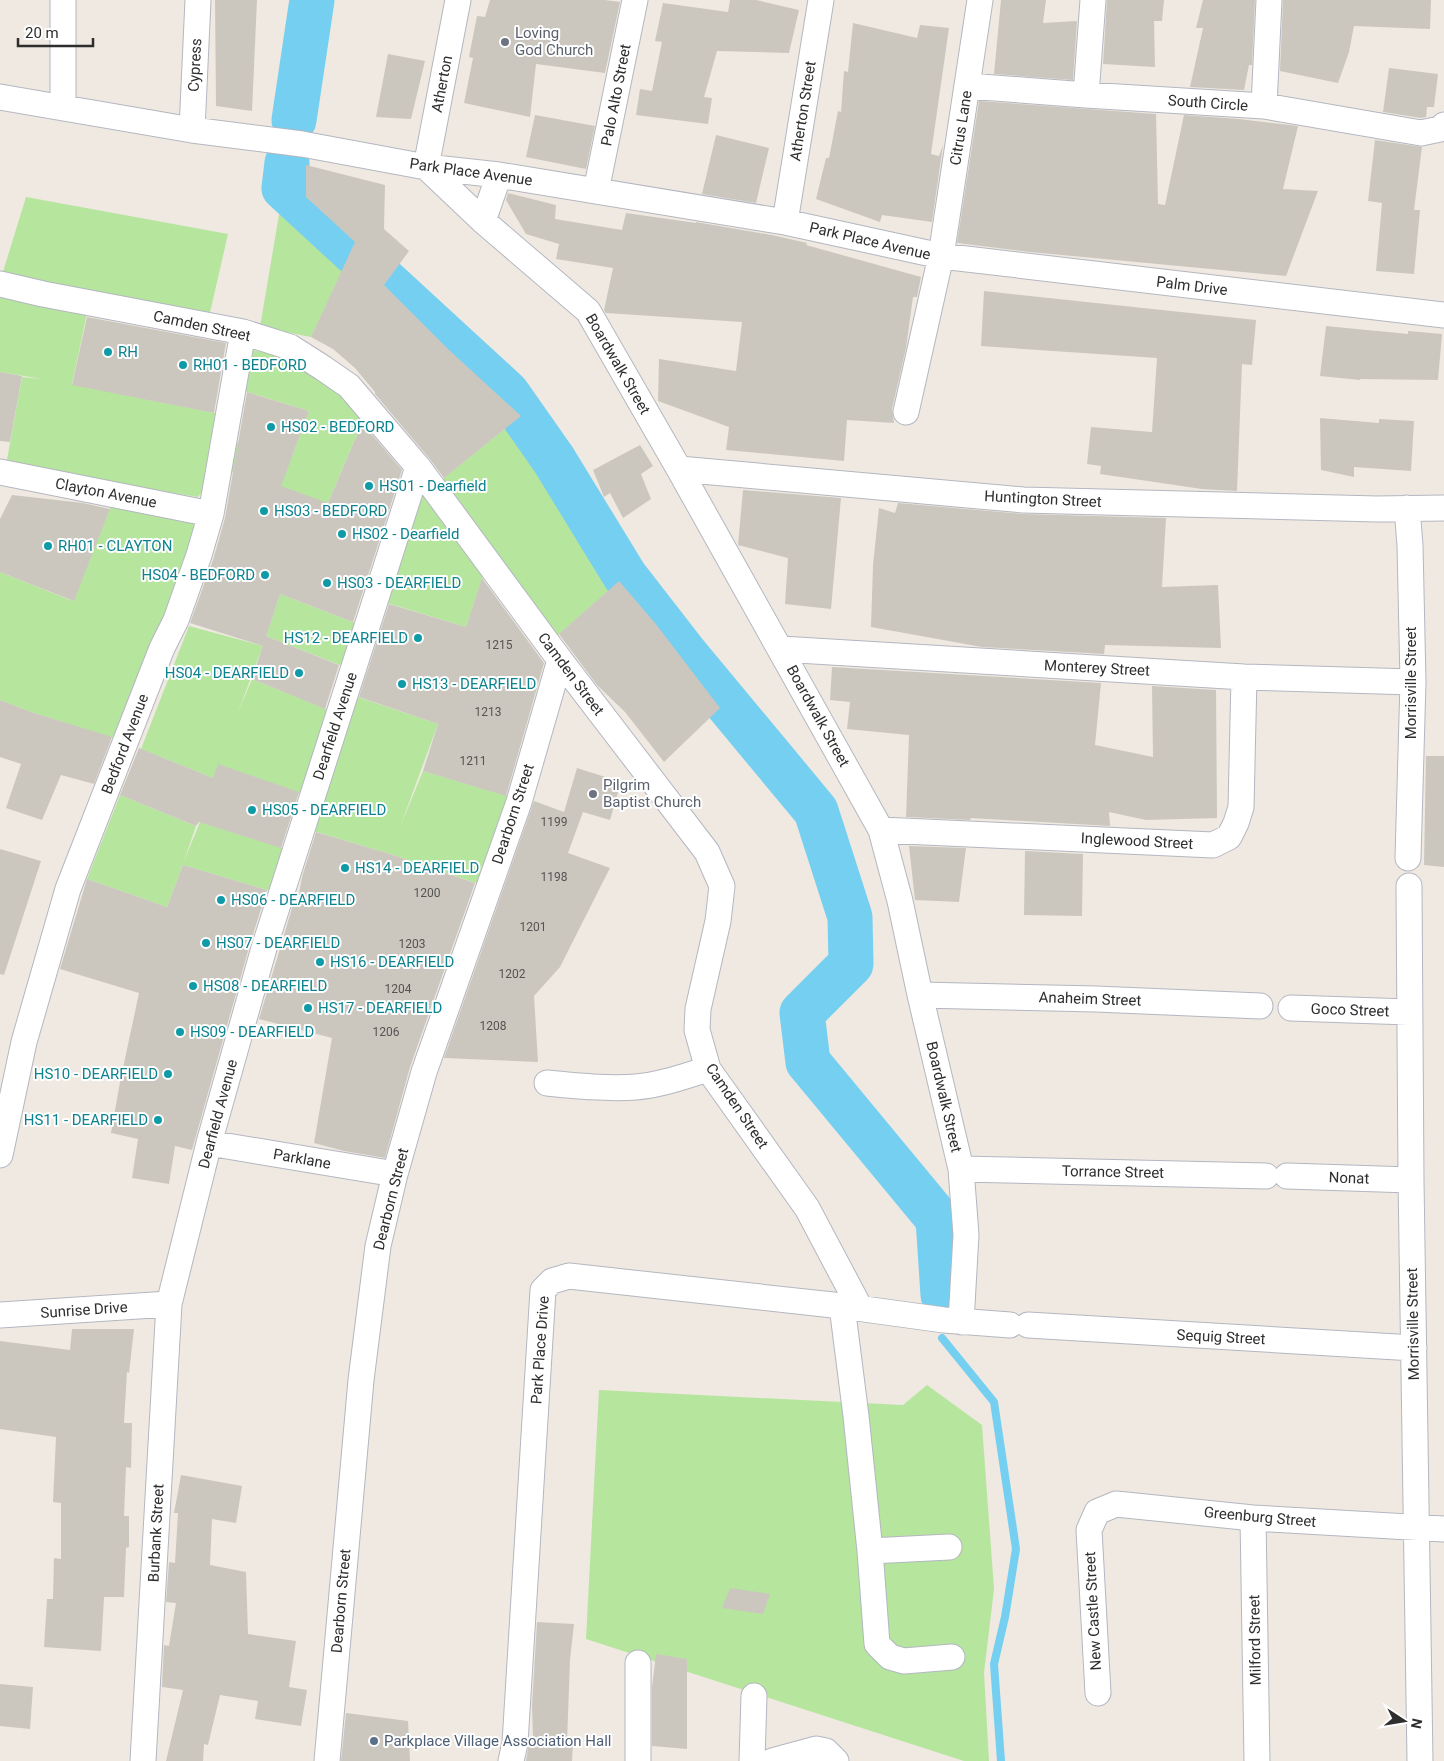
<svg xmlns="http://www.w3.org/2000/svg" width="1444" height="1761" viewBox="0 0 1444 1761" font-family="Roboto,sans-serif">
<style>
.green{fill:#b6e59e}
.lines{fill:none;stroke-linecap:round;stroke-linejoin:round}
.stream{stroke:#75cff0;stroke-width:8}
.river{stroke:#75cff0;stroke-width:45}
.building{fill:#cbc7bf}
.street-casing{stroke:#b4b7c1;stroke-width:27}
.street{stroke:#fff;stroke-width:25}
.worship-dot{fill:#6b7280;stroke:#fff;stroke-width:2}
.culture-dot{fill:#0f9aa8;stroke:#fff;stroke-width:2}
.service-dot{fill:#5c6f8a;stroke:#fff;stroke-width:2}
.labels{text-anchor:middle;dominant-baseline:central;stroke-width:4;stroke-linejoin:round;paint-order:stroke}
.number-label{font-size:12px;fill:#555452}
.worship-label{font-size:15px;fill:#5b616d;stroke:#fff;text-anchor:start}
.street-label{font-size:15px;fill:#2e2e2e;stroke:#fff}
.culture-label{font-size:15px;fill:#0d838f;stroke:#fff;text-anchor:start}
.service-label{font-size:15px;fill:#4e5e75;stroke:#fff;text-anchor:start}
</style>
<rect width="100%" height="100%" fill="#efe9e1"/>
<path class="green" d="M 26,197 L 228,234 L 209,317 L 2,275 Z
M 281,203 L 349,256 L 311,337 L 260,327 Z
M 0,292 L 88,309 L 72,384 L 224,415 L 212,479 L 198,497 L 6,465 L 22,377 L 42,379 L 0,372 Z
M 251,350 L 288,356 L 322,377 L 364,418 L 328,503 L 228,471 L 237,443 L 292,456 L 309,411 L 244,391 Z
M 521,416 L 554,460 L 597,542 L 625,576 L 556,637 L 440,481 Z
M 422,486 L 484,573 L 466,627 L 387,603 Z
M 111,506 L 200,519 L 126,742 L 31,712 L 0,700 L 0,572 L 73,601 Z
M 280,594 L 358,624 L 345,667 L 266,636 Z
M 189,626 L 263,646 L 238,712 L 252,679 L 331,711 L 306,795 L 219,765 L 213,778 L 141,749 Z
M 352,695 L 438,724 L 400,827 L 423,771 L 508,796 L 479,884 L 390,854 L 310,830 Z
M 120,795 L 196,826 L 184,861 L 200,822 L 289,850 L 274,892 L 183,865 L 167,907 L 87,879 Z
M 927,1385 L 982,1425 L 994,1589 L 984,1673 L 989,1761 L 964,1761 L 586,1639 L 599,1390 L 903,1405 Z"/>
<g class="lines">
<path class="stream" d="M 942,1338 L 994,1402 L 1016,1549 L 1005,1617 L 994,1664 L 1001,1761"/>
<path class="river" d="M 294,120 L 312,0
M 287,163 L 284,188 L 507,393 L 554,460 L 625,576 L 684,652 L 816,811 L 850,917 L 851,964 L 802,1013 L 808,1062 L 938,1219 L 943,1295"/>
</g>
<path class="building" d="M 215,0 L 257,0 L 252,111 L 216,106 Z
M 490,0 L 605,0 L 620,2 L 605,73 L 536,64 L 530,117 L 464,103 L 473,58 L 469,57 L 477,16 L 485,17 Z
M 730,0 L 756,0 L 799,10 L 789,53 L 717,51 L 704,97 L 712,98 L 708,124 L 636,115 L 640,89 L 652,91 L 662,42 L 655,41 L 663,3 L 728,12 Z
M 1001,0 L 1046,0 L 1043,23 L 1077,21 L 1073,80 L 994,74 Z
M 1107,0 L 1164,0 L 1162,21 L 1154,21 L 1155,67 L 1103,64 Z
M 1203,0 L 1255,0 L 1252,65 L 1249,65 L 1244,90 L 1190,87 L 1203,28 L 1196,28 Z
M 1283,0 L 1431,0 L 1430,29 L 1354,26 L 1349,52 L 1338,83 L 1280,71 Z
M 853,23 L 917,38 L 920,25 L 949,28 L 931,154 L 939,156 L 943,145 L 932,222 L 882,215 L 880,222 L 816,199 L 826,158 L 829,158 L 838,111 L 841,112 L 844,71 L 848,72 Z
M 388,54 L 425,61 L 411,119 L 376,117 Z
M 1389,68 L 1438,74 L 1434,107 L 1427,107 L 1426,117 L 1421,118 L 1383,112 Z
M 979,101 L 1156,114 L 1158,204 L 1165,205 L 1184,115 L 1239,119 L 1298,126 L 1283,189 L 1318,191 L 1286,276 L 1030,252 L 957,243 Z
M 535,115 L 595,126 L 586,169 L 526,157 Z
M 716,135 L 769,148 L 756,203 L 702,194 Z
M 1375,140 L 1422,147 L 1414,210 L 1420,210 L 1414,274 L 1376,271 L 1382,203 L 1368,201 Z
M 306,165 L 385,185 L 384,229 L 409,251 L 384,285 L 449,350 L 521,416 L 444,478 L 429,458 L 375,394 L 375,392 L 355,368 L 333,349 L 311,337 L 355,242 L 306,197 Z
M 508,193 L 556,205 L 555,219 L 622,230 L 626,213 L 696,223 L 696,222 L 772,235 L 807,243 L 806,245 L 921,277 L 917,297 L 913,297 L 906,348 L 892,409 L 894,423 L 847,420 L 844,461 L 726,450 L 729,427 L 658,401 L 659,359 L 736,371 L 742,322 L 606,313 L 604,310 L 613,268 L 556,259 L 559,244 L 526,234 L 506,200 Z
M 984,291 L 1256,320 L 1252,365 L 1242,364 L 1237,491 L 1202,489 L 1100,474 L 1101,466 L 1087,464 L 1091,427 L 1152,432 L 1157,358 L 981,346 Z
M 87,317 L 226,343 L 214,413 L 72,385 Z
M 1326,326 L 1408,334 L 1408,331 L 1442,334 L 1438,380 L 1360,379 L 1360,380 L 1320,376 Z
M 0,372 L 22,376 L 10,442 L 0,441 Z
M 247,392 L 309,411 L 281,486 L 328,503 L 362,423 L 402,470 L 353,622 L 280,594 L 263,646 L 190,623 L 213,560 L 225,518 Z
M 1320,418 L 1379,423 L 1379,419 L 1414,421 L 1411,471 L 1354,467 L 1354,477 L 1321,470 Z
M 640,445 L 653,466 L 641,474 L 651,499 L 623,518 L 610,493 L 604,497 L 593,470 Z
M 743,490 L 841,498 L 831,609 L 785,604 L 788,558 L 738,545 Z
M 12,495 L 83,503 L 110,509 L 74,601 L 0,572 L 0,519 Z
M 898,503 L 1023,514 L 1166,518 L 1162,587 L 1218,585 L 1221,648 L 1105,645 L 1104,654 L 982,647 L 871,627 L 873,565 L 879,508 L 895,513 Z
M 482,578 L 544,663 L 506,796 L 423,771 L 438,724 L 359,697 L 389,604 L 466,627 Z
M 619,581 L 655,623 L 720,708 L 664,762 L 625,712 L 597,685 L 559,634 Z
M 266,636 L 339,665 L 325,709 L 252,679 Z
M 832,667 L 1101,683 L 1095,745 L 1153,757 L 1152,686 L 1216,690 L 1217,818 L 1146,820 L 1109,812 L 1110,826 L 971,818 L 970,820 L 906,817 L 909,735 L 847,729 L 850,702 L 830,700 Z
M 0,700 L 31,712 L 112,737 L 94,784 L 61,775 L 42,820 L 6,808 L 21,764 L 0,757 Z
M 139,748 L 213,778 L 218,764 L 299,792 L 281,848 L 199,822 L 196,826 L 120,795 Z
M 1426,756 L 1444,756 L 1444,867 L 1424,865 Z
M 577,768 L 621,782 L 610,820 L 583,812 L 568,853 L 610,868 L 560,967 L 534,996 L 538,1062 L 444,1058 L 534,801 L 564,812 Z
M 316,832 L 390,854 L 475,883 L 410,1067 L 385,1158 L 344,1151 L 314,1143 L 332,1038 L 259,1019 L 295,898 L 298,899 L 302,877 Z
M 909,846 L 966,848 L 959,902 L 915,900 Z
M 0,849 L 41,861 L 4,975 L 0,974 Z
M 1025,851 L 1083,854 L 1082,916 L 1024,915 Z
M 183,865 L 267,890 L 250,944 L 192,1150 L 175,1146 L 169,1184 L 132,1178 L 138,1139 L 111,1133 L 120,1082 L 139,993 L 60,969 L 87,879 L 167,907 Z
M 72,1329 L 134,1329 L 129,1373 L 127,1372 L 124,1423 L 132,1423 L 131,1468 L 126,1467 L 124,1516 L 129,1516 L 129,1547 L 126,1548 L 124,1597 L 104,1597 L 101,1651 L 44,1647 L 47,1599 L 53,1599 L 54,1558 L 61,1559 L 61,1503 L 53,1502 L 56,1437 L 0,1429 L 0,1341 L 70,1350 Z
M 181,1475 L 242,1486 L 236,1523 L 212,1519 L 210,1565 L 246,1572 L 248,1634 L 296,1641 L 289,1687 L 307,1690 L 301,1726 L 255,1719 L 258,1701 L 220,1695 L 208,1745 L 204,1744 L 203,1761 L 166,1761 L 183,1690 L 162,1687 L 164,1645 L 169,1646 L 176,1603 L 166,1602 L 169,1562 L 175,1563 L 178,1513 L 174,1513 Z
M 730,1588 L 770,1594 L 763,1614 L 722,1608 Z
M 537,1622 L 574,1624 L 570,1660 L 567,1743 L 573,1744 L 572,1761 L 526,1761 L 530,1737 L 533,1737 L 532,1706 Z
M 656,1654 L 687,1659 L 687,1749 L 652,1746 L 652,1687 Z
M 0,1684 L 33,1687 L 30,1729 L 0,1726 Z
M 346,1713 L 408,1721 L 410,1761 L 341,1761 Z"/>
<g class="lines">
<g class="street-casing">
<path id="street" d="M 63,0 L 63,108
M 968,86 L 1086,95 L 1264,106 L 1421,133 L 1440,129 L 1444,125
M 1086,95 L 1093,0
M 0,97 L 192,130 L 302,144 L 426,167 L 499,175 L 785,222 L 941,256 L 1444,315
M 1264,106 L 1269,0
M 192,130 L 198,0
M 426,167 L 483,221 L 588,311 L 679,469 L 881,830 L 900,901 L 920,995 L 961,1169 L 966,1235 L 961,1322
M 426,167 L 458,0
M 596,191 L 635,0
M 483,221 L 499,175
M 785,222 L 821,0
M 0,284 L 43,294 L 243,332 L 290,347 L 323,368 L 349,386 L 418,467 L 560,660 L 707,852 L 722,886 L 718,921 L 698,1009 L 697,1030 L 708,1069 L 807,1208 L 860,1308
M 906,412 L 941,256 L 980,0
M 679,469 L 1023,500 L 1377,509 L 1444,508
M 0,472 L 211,514
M 1407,508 L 1410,545 L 1413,682 L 1408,858
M 781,649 L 1244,677 L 1413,682
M 881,830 L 1213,845 L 1229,837 L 1236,823 L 1241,807 L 1244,677
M 1409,886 L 1411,1180 L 1420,1761
M 920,995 L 1096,999 L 1260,1006
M 1291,1008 L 1409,1012
M 547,1083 C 577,1086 607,1089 636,1087 C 661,1085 685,1076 708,1069
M 209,1143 L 395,1174
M 0,1155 L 24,1042 L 68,889 L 162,648 L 176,620 L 199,555 L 211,514 L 243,332
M 961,1169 L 1266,1176
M 1287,1176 L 1411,1180
M 842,1306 L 856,1416 L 870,1551 L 877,1644 L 890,1657 L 904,1661 L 952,1657
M 0,1315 L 169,1304
M 1028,1325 L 1414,1348
M 1253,1518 L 1257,1761
M 870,1551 L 949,1547
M 1098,1693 L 1089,1530 L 1097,1512 L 1116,1504 L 1253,1518 L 1444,1529
M 143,1761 L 169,1304 L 209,1143 L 264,948 L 418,467
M 327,1761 L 361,1380 L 378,1246 L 395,1174 L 424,1072 L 519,802 L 560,660
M 511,1761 L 515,1743 L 543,1290 L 552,1281 L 569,1276 L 842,1306 L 944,1320 L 1010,1325
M 638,1761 L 638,1663
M 752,1761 L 754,1696
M 772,1761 L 816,1749 L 826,1751 L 836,1761"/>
</g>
<use href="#street" class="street"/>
</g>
<g class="worship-dot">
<circle cx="505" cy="42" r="5"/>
<circle cx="593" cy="794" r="5"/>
</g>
<g class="culture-dot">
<circle cx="108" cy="352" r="5"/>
<circle cx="183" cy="365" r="5"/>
<circle cx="271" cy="427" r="5"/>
<circle cx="369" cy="486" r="5"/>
<circle cx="264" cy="511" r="5"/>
<circle cx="342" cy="534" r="5"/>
<circle cx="48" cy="546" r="5"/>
<circle cx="265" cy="575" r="5"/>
<circle cx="327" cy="583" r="5"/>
<circle cx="418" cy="638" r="5"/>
<circle cx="299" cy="673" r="5"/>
<circle cx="402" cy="684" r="5"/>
<circle cx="252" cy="810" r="5"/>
<circle cx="345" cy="868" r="5"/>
<circle cx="221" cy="900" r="5"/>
<circle cx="206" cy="943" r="5"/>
<circle cx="320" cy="962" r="5"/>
<circle cx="193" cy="986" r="5"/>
<circle cx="308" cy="1008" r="5"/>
<circle cx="180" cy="1032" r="5"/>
<circle cx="168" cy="1074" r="5"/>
<circle cx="158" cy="1120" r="5"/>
</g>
<circle class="service-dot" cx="374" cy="1741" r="5"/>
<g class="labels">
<g class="number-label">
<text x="499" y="645">1215</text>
<text x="488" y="712">1213</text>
<text x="473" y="761">1211</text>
<text x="554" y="822">1199</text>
<text x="554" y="877">1198</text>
<text x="427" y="893">1200</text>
<text x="533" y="927">1201</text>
<text x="412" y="944">1203</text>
<text x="512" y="974">1202</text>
<text x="398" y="989">1204</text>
<text x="493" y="1026">1208</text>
<text x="386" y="1032">1206</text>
</g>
<g class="worship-label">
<text x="515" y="33">Loving<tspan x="515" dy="17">God Church</tspan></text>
<text x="603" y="785">Pilgrim<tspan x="603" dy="17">Baptist Church</tspan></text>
</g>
<g class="street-label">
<text transform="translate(195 65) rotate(-87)">Cypress</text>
<text transform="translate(442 84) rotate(-79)">Atherton</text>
<text transform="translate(616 95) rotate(-79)">Palo Alto Street</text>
<text transform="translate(1208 103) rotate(4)">South Circle</text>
<text transform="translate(803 111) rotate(-81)">Atherton Street</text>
<text transform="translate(961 128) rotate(-81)">Citrus Lane</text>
<text transform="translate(471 172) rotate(8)">Park Place Avenue</text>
<text transform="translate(870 241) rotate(13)">Park Place Avenue</text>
<text transform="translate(1192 286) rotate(7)">Palm Drive</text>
<text transform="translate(202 326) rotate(12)">Camden Street</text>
<text transform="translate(618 364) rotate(60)">Boardwalk Street</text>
<text transform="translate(106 493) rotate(11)">Clayton Avenue</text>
<text transform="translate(1043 499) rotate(3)">Huntington Street</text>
<text transform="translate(1097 668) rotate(3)">Monterey Street</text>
<text transform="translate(571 674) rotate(53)">Camden Street</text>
<text transform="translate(1411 683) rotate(-90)">Morrisville Street</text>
<text transform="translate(818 716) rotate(61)">Boardwalk Street</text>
<text transform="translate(335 726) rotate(-72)">Dearfield Avenue</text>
<text transform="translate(125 744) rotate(-69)">Bedford Avenue</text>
<text transform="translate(513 814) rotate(-72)">Dearborn Street</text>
<text transform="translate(1137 841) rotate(3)">Inglewood Street</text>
<text transform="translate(1090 999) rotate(2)">Anaheim Street</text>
<text transform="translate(1350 1010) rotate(2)">Goco Street</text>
<text transform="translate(944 1097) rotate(77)">Boardwalk Street</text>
<text transform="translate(737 1106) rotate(56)">Camden Street</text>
<text transform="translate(218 1114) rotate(-75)">Dearfield Avenue</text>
<text transform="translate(302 1159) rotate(10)">Parklane</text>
<text transform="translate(1113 1172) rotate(1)">Torrance Street</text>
<text transform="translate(1349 1178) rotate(2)">Nonat</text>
<text transform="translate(391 1199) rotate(-76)">Dearborn Street</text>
<text transform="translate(84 1310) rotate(-4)">Sunrise Drive</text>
<text transform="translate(1413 1324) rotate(-91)">Morrisville Street</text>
<text transform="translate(1221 1337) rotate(3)">Sequig Street</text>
<text transform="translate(540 1350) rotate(-86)">Park Place Drive</text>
<text transform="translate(1260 1517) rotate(5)">Greenburg Street</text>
<text transform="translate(156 1533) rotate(-87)">Burbank Street</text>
<text transform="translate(341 1601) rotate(-85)">Dearborn Street</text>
<text transform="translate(1093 1611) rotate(-93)">New Castle Street</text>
<text transform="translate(1255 1640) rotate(-91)">Milford Street</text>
</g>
<g class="culture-label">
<text x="118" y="352">RH</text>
<text x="193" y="365">RH01 - BEDFORD</text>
<text x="281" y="427">HS02 - BEDFORD</text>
<text x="379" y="486">HS01 - Dearfield</text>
<text x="274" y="511">HS03 - BEDFORD</text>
<text x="352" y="534">HS02 - Dearfield</text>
<text x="58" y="546">RH01 - CLAYTON</text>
<text x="255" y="575" text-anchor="end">HS04 - BEDFORD</text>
<text x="337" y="583">HS03 - DEARFIELD</text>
<text x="408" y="638" text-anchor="end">HS12 - DEARFIELD</text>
<text x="289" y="673" text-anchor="end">HS04 - DEARFIELD</text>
<text x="412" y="684">HS13 - DEARFIELD</text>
<text x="262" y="810">HS05 - DEARFIELD</text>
<text x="355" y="868">HS14 - DEARFIELD</text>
<text x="231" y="900">HS06 - DEARFIELD</text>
<text x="216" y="943">HS07 - DEARFIELD</text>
<text x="330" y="962">HS16 - DEARFIELD</text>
<text x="203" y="986">HS08 - DEARFIELD</text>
<text x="318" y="1008">HS17 - DEARFIELD</text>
<text x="190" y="1032">HS09 - DEARFIELD</text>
<text x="158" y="1074" text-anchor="end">HS10 - DEARFIELD</text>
<text x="148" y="1120" text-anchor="end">HS11 - DEARFIELD</text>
</g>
<g class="service-label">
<text x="384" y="1741">Parkplace Village Association Hall</text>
</g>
</g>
<g transform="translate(1404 1721) rotate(102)" stroke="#ffffff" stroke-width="4" paint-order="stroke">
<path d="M0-4L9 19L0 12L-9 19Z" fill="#2e2e2e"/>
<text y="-8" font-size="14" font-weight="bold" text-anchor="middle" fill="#2e2e2e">N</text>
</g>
<path d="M18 38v8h75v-8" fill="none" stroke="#2e2e2e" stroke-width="2.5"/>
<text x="25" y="38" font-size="15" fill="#2e2e2e" stroke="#ffffff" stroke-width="4" paint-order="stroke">20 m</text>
</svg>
